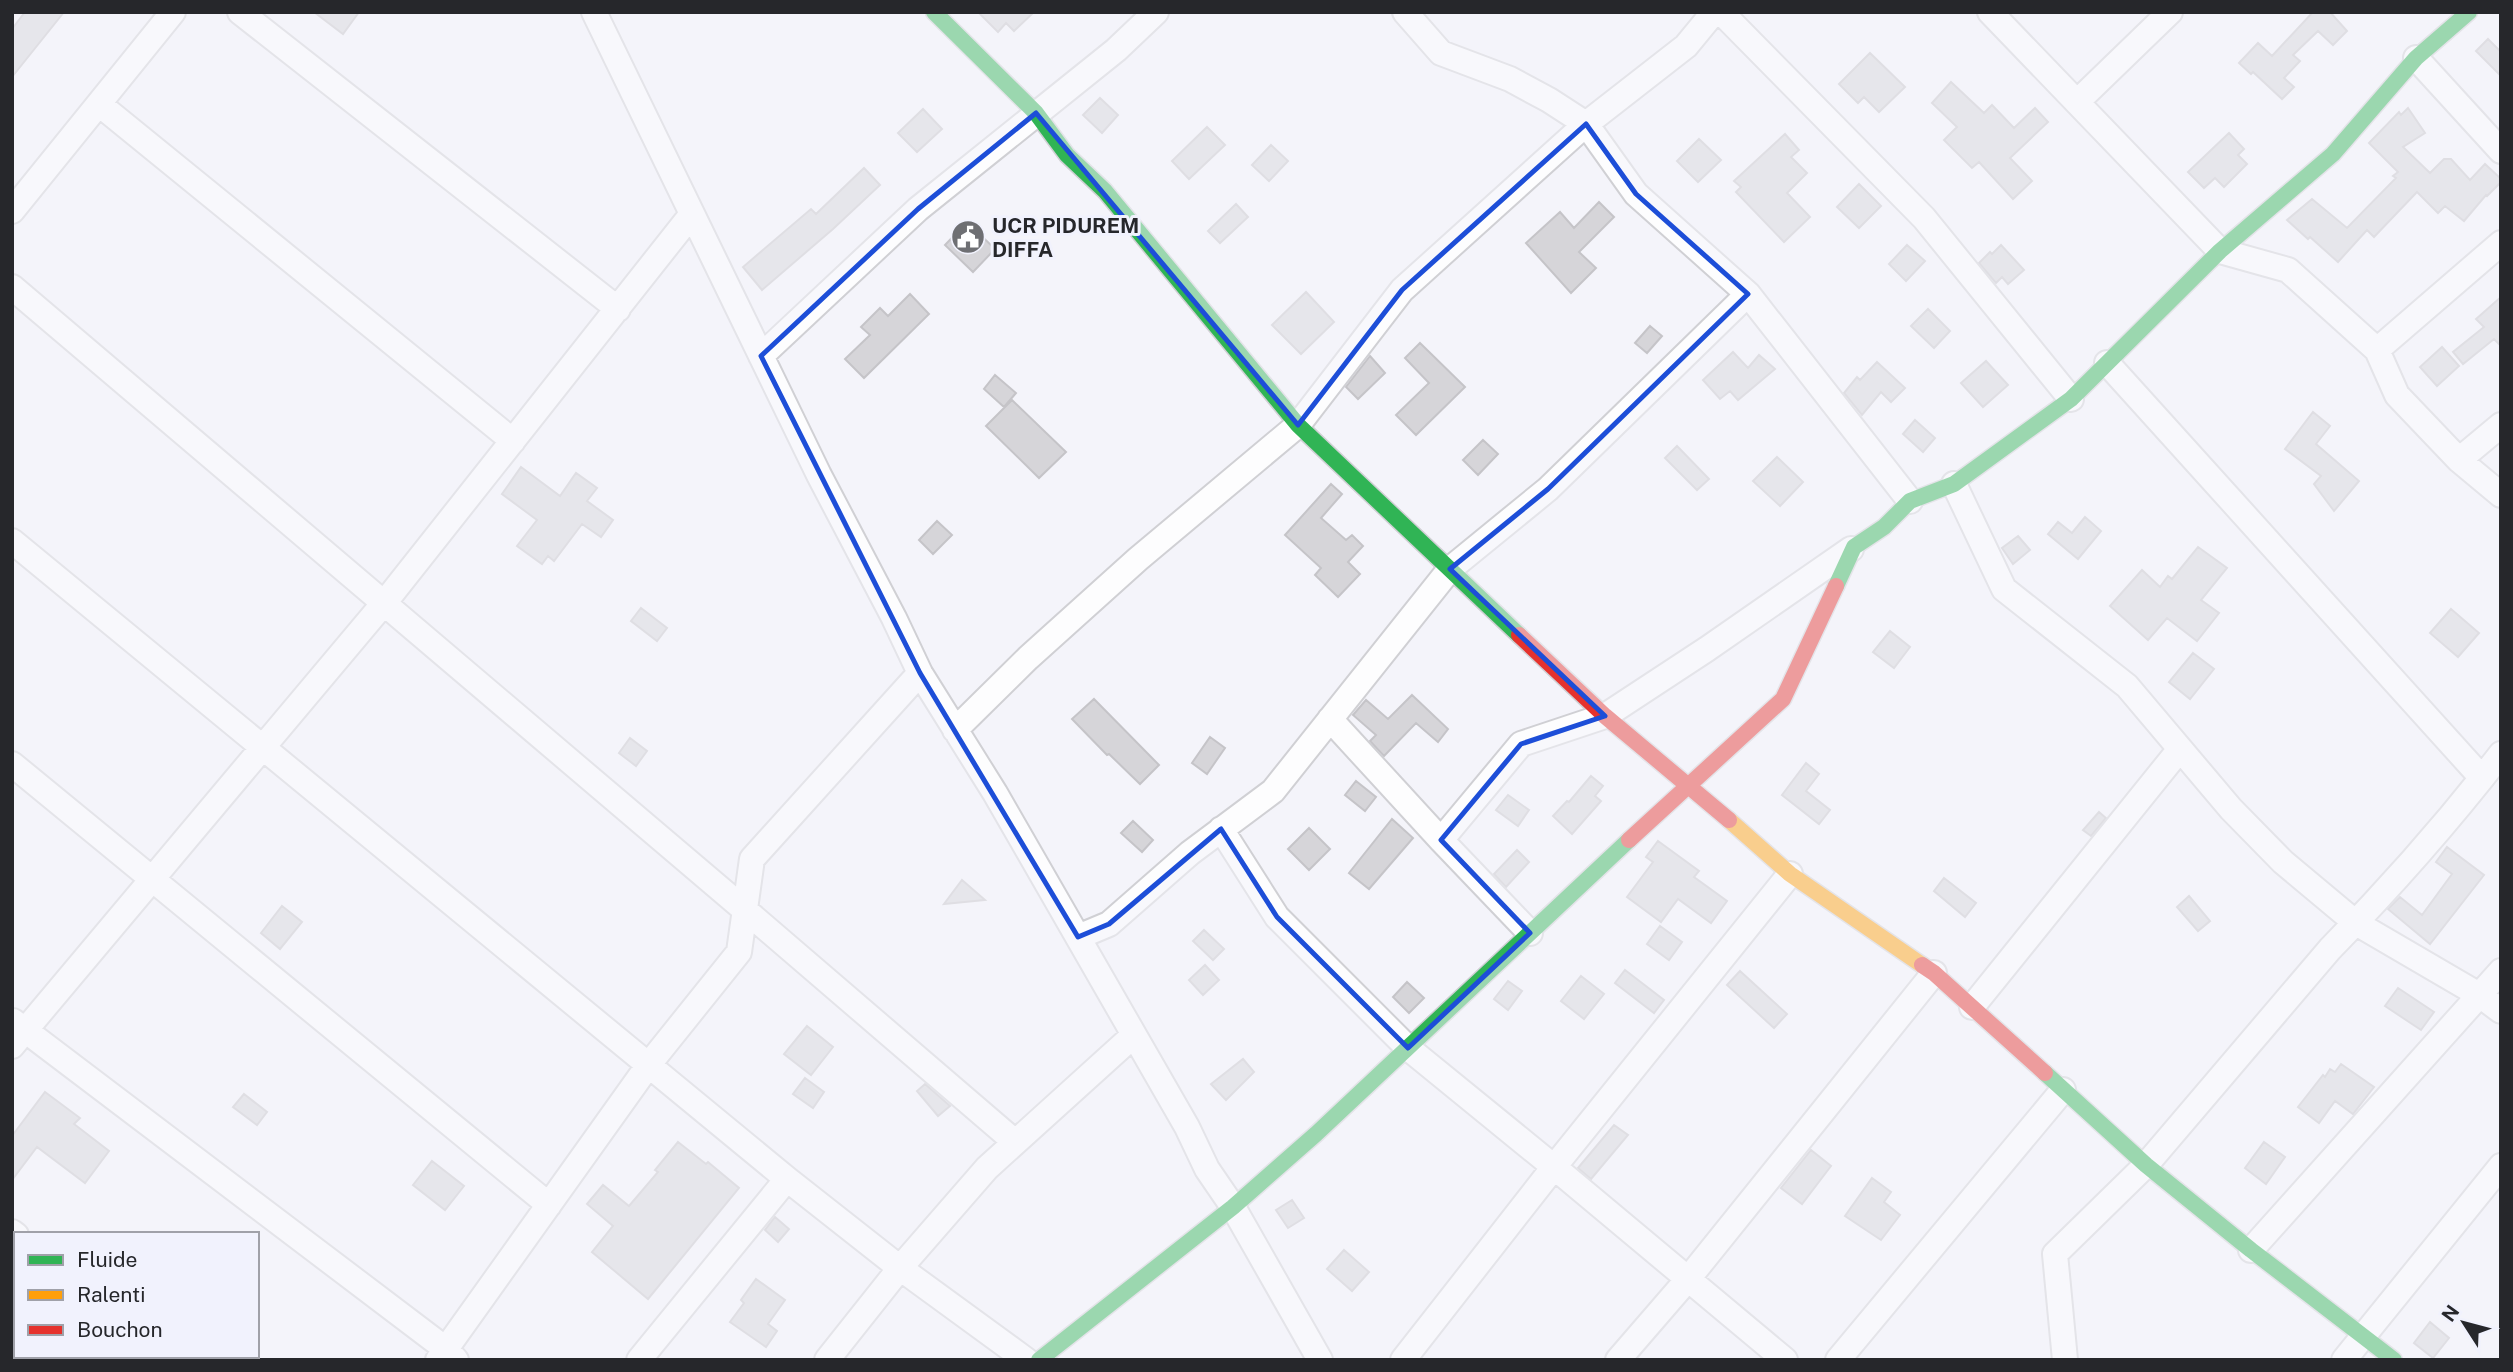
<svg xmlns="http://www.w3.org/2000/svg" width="2513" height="1372" viewBox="0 0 2513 1372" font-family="'Public Sans',sans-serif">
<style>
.building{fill:#d6d5d9;stroke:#c5c4c8;stroke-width:2}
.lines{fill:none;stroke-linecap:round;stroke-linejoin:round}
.street-casing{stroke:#d0d0d4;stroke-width:28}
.fast-casing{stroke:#d0d0d4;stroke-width:19}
.slow-casing{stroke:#d0d0d4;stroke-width:19}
.jam-casing{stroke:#d0d0d4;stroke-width:19}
.street{stroke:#fdfdfe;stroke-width:24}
.fast{stroke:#30b455;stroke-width:16}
.slow{stroke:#ff9f0a;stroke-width:16}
.jam{stroke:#e5322d;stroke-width:16}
.marked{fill:none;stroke:#1d4ed8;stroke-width:5;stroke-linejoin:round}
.labels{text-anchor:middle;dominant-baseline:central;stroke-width:6;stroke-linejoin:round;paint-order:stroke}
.poi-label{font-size:21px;font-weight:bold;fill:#26272b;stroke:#f1f2fd;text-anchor:start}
</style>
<rect width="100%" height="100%" fill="#f4f4fa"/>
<path class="building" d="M 25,12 L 64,12 L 12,77 L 12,29 Z
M 314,12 L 359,12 L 343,34 Z
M 978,12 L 1034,12 L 1014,31 L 1006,23 L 998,32 Z
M 2313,12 L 2330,12 L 2347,31 L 2333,45 L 2318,31 L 2293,55 L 2300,61 L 2284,78 L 2294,87 L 2282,99 L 2253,72 L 2251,74 L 2239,63 L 2258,43 L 2272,56 Z
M 2488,39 L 2501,52 L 2501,76 L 2476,51 Z
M 1870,53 L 1905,87 L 1879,112 L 1864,97 L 1858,103 L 1839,84 Z
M 1951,82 L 1984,113 L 1992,105 L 2014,128 L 2035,108 L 2048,122 L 2010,158 L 2032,181 L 2013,199 L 1979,162 L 1972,168 L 1944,140 L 1957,127 L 1932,103 Z
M 1100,98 L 1118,115 L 1102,133 L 1083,115 Z
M 2408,108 L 2425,133 L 2403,147 L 2430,173 L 2444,159 L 2451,159 L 2470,180 L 2485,164 L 2501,179 L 2501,182 L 2487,196 L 2486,195 L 2464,221 L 2445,206 L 2438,213 L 2417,192 L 2374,237 L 2367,230 L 2338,262 L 2310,237 L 2308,239 L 2287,220 L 2312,199 L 2347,228 L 2396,178 L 2393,176 L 2398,172 L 2369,143 L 2399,112 L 2401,115 Z
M 923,109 L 942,129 L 917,152 L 898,133 Z
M 1207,127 L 1225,145 L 1189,179 L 1172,161 Z
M 2229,133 L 2244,149 L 2238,155 L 2247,164 L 2224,187 L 2215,178 L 2204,188 L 2188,172 Z
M 1785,134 L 1799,150 L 1791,157 L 1807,173 L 1787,193 L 1810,217 L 1784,242 L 1736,192 L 1741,187 L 1734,181 Z
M 1699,139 L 1721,160 L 1698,182 L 1677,161 Z
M 1271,145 L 1288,161 L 1269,181 L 1252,165 Z
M 864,168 L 880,185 L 833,229 L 762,290 L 743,267 L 811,209 L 816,214 Z
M 1859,184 L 1881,206 L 1859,228 L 1837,207 Z
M 1599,202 L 1614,217 L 1579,252 L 1596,268 L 1571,293 L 1526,243 L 1560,212 L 1574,228 Z
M 1236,204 L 1248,217 L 1220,243 L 1208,231 Z
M 967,222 L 995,249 L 973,272 L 945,245 Z
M 1907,245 L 1925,261 L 1906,281 L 1889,264 Z
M 2001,245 L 2024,270 L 2008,284 L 2002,277 L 1996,283 L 1979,263 L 1990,252 L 1992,254 Z
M 1306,292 L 1334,322 L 1301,354 L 1272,325 Z
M 910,294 L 929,314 L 864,378 L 845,359 L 870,335 L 861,327 L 880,308 L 888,316 Z
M 2501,297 L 2501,346 L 2494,339 L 2463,364 L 2453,352 L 2484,327 L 2476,319 Z
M 1928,309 L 1950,331 L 1934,348 L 1911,326 Z
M 1650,326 L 1662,336 L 1647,353 L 1635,343 Z
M 1420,343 L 1465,387 L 1416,435 L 1396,415 L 1429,383 L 1405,358 Z
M 2442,347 L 2459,366 L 2437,386 L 2420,367 Z
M 1733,352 L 1748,368 L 1759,355 L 1775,369 L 1738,400 L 1730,391 L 1720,399 L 1703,380 Z
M 1370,356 L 1385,373 L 1358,399 L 1346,387 Z
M 1986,361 L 2008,385 L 1983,407 L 1961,383 Z
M 1877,362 L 1905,388 L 1891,402 L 1881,392 L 1862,415 L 1844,393 L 1857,377 L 1860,380 Z
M 995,375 L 1016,393 L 1004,407 L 984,389 Z
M 1012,400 L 1066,452 L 1039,478 L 986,426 Z
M 2313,412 L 2330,426 L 2316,444 L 2359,481 L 2334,511 L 2314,484 L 2321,476 L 2285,449 Z
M 1915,420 L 1935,438 L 1923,452 L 1903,434 Z
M 1483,440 L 1498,454 L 1478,475 L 1463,460 Z
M 1677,446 L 1709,479 L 1697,490 L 1665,458 Z
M 1777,457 L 1803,482 L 1780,506 L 1753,481 Z
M 521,467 L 560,496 L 576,473 L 597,488 L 587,501 L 613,520 L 601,537 L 582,524 L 554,561 L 548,556 L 542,564 L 517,546 L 537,520 L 502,494 Z
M 1331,484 L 1342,494 L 1321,518 L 1346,540 L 1352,535 L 1363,546 L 1348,562 L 1360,574 L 1338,597 L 1315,575 L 1321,568 L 1285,535 Z
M 2085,517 L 2101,531 L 2078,559 L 2048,534 L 2058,522 L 2072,533 Z
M 937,521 L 952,535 L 933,554 L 919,540 Z
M 2018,536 L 2030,550 L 2013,564 L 2002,548 Z
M 2198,547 L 2227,568 L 2201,600 L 2219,613 L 2197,641 L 2167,618 L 2148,640 L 2110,606 L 2142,570 L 2160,587 L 2168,576 L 2172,579 Z
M 641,608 L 667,628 L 657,641 L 631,621 Z
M 2451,609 L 2479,633 L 2458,657 L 2430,633 Z
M 1890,631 L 1910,647 L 1894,668 L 1873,652 Z
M 2193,653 L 2214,669 L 2190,699 L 2169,682 Z
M 1412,695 L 1448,729 L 1438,742 L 1416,723 L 1384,756 L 1370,741 L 1376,735 L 1353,715 L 1366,700 L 1388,719 Z
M 1094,699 L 1159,765 L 1140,784 L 1109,754 L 1107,755 L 1072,719 Z
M 1210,737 L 1225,748 L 1207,774 L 1192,763 Z
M 630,738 L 647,751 L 636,766 L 619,753 Z
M 1806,763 L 1819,774 L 1806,791 L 1830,810 L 1819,824 L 1782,795 Z
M 1591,776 L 1603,786 L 1595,796 L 1601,801 L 1572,834 L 1553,816 L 1567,801 L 1569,802 Z
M 1356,781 L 1376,797 L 1365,811 L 1345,795 Z
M 1508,795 L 1529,810 L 1518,826 L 1496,810 Z
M 2099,812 L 2106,818 L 2091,836 L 2083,830 Z
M 1392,819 L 1413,838 L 1369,889 L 1349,873 Z
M 1133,821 L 1153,840 L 1142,852 L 1121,833 Z
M 1309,828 L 1330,849 L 1309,870 L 1288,849 Z
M 1658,841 L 1699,871 L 1694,877 L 1727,901 L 1711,923 L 1678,899 L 1661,922 L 1627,897 L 1653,862 L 1646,857 Z
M 2447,847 L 2484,875 L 2430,944 L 2388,909 L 2400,897 L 2422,915 L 2452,874 L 2436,862 Z
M 1517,850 L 1529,862 L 1506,887 L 1494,874 Z
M 1944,878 L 1976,903 L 1965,917 L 1934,891 Z
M 962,880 L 985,900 L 944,904 Z
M 2189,896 L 2210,921 L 2198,931 L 2177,907 Z
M 282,906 L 302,922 L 280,949 L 261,933 Z
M 1660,926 L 1682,942 L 1669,960 L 1647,944 Z
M 1204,930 L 1224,949 L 1213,960 L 1193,941 Z
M 1205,965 L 1219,980 L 1203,995 L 1189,980 Z
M 1625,970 L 1664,1000 L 1654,1013 L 1615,983 Z
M 1740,971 L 1787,1014 L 1774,1028 L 1727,985 Z
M 1581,976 L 1604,994 L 1584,1019 L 1561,1001 Z
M 1508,981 L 1522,991 L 1508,1010 L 1494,999 Z
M 1407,982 L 1424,998 L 1409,1013 L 1393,997 Z
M 2398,988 L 2434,1012 L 2421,1030 L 2385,1006 Z
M 807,1026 L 833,1047 L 811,1075 L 784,1054 Z
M 1243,1059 L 1254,1072 L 1226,1100 L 1211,1084 Z
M 2341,1064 L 2374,1087 L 2353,1114 L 2335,1101 L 2319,1123 L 2298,1107 L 2323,1075 L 2325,1077 L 2330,1069 L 2335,1072 Z
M 805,1078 L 824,1092 L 813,1108 L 793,1094 Z
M 925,1084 L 950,1106 L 938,1116 L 917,1091 Z
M 45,1092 L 80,1118 L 74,1124 L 109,1151 L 85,1183 L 37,1147 L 12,1180 L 12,1136 Z
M 244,1094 L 267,1112 L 257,1125 L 233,1107 Z
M 1614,1125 L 1628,1135 L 1591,1179 L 1578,1168 Z
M 678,1142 L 706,1164 L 708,1162 L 739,1188 L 648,1299 L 592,1252 L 613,1226 L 587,1204 L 603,1185 L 629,1206 L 658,1172 L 655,1170 Z
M 2264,1142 L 2285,1157 L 2266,1184 L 2245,1168 Z
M 1811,1150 L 1831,1166 L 1802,1204 L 1781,1188 Z
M 432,1161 L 464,1186 L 445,1210 L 413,1185 Z
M 1872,1178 L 1891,1192 L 1884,1202 L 1900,1215 L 1881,1240 L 1845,1216 Z
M 1292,1200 L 1304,1218 L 1288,1228 L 1276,1210 Z
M 775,1217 L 789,1229 L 778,1242 L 765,1230 Z
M 1344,1250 L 1369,1272 L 1352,1291 L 1327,1269 Z
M 756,1279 L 785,1300 L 768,1324 L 777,1331 L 766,1347 L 730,1322 L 744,1303 L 741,1300 Z
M 2430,1322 L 2449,1338 L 2433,1358 L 2414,1343 Z"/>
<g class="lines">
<g class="street-casing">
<path id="street" d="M 240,12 L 618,309
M 594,12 L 819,475 L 894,618 L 920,673 L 995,793 L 1187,1127 L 1207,1169 L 1233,1207 L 1320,1360
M 1405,12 L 1441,53 L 1510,79 L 1549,100 L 1586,124 L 1636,194 L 1748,294 L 1910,501
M 1721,12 L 1924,218 L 2071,399
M 1990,12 L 2220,251 L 2288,270 L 2377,350 L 2397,395 L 2459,460 L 2501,495
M 2416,58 L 2501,151
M 2077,102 L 2170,12
M 99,104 L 513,441
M 12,211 L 173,12
M 12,287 L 745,910 L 1015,1142
M 2377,350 L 2501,243
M 761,356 L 918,209 L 1116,50 L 1156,12
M 2107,363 L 2482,778
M 2459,460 L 2501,425
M 1954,484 L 2004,589 L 2127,686 L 2231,809 L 2283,862 L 2356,923 L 2481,996 L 2501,1011
M 12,541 L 787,1179 L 900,1268 L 1026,1360
M 1330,719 L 1441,840 L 1530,933
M 955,730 L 1028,658 L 1138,559 L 1298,425 L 1402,290 L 1586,124 L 1686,46 L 1714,12
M 12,764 L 549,1205
M 1221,829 L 1277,917 L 1408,1048 L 1554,1167 L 1403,1360
M 1441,840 L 1521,744 L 1605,716 L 1707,649 L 1851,549
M 1078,937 L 1109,924 L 1190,853 L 1273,791 L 1450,569 L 1548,489 L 1748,294
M 1972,1007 L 2180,749
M 13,1021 L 447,1350 L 456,1360
M 12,1046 L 389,597 L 692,214
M 12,1232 L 16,1235
M 2251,1250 L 2501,971
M 159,1356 L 163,1360
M 438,1360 L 650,1063 L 739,952 L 752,859 L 920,673
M 639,1360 L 787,1179
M 827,1360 L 900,1268 L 987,1168 L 1134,1035
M 1618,1360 L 1688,1279 L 1934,973
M 1785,1360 L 1554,1167 L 1790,874
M 1838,1360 L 2063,1090
M 2065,1360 L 2055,1254 L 2146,1165 L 2330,949 C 2390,888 2448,822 2501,754
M 2344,1360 L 2501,1166"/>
</g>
<g class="fast-casing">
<path id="fast" d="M 934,12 L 1036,113 L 1067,155 L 1105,191 L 1298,425 L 1519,635
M 1836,586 L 1854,547 L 1884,527 L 1910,501 L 1954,484 L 2071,399 L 2220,251 L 2333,154 L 2416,58 L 2469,12
M 2045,1073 L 2146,1165 L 2251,1250 L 2394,1360
M 1039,1360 L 1233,1207 L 1316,1134 L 1629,840"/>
</g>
<g class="slow-casing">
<path id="slow" d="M 1729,820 L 1790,874 L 1922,965"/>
</g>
<g class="jam-casing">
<path id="jam" d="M 1519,635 L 1605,716 L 1729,820
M 1629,840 L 1783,699 L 1836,586
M 1922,965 L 1934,973 L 2045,1073"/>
</g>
<use href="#street" class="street"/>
<use href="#fast" class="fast"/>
<use href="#slow" class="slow"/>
<use href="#jam" class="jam"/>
</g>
<path d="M0 0H2513V1372H0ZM 1036,113 L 1298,425 L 1402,290 L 1586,124 L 1636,194 L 1748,294 L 1548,489 L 1450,569 L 1605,716 L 1521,744 L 1441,840 L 1530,933 L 1408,1048 L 1277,917 L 1221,829 L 1109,924 L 1078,937 L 920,673 L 761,356 L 918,209 Z" fill="#f4f4fa" fill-opacity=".55" fill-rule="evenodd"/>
<path class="marked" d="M 1036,113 L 1298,425 L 1402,290 L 1586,124 L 1636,194 L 1748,294 L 1548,489 L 1450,569 L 1605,716 L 1521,744 L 1441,840 L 1530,933 L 1408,1048 L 1277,917 L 1221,829 L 1109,924 L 1078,937 L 920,673 L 761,356 L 918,209 Z"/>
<defs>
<g id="civic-disc" transform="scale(1.75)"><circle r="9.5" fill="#6e6f73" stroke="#f1f2fd"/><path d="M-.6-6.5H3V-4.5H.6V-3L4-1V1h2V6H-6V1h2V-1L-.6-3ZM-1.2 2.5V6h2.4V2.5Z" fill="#fff"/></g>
</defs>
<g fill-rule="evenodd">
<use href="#civic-disc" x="968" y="237"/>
</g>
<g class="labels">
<g class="poi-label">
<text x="992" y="225">UCR PIDUREM<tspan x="992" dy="24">DIFFA</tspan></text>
</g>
</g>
<rect width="2513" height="1372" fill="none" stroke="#26272b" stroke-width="28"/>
<rect x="14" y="1232" width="245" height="126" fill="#f1f2fd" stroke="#a0a1a9" stroke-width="2"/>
<rect x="28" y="1255" width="35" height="10" fill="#30b455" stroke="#a0a1a9" stroke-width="2"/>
<text x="77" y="1267" font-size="21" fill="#26272b">Fluide</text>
<rect x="28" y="1290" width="35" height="10" fill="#ff9f0a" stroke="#a0a1a9" stroke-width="2"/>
<text x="77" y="1302" font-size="21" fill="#26272b">Ralenti</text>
<rect x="28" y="1325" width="35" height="10" fill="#e5322d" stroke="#a0a1a9" stroke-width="2"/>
<text x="77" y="1337" font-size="21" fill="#26272b">Bouchon</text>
<g transform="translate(2464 1323) rotate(306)" stroke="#f1f2fd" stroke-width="5" paint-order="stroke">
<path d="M0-5L12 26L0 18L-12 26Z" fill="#26272b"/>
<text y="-10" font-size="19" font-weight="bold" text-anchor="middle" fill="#26272b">N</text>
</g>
</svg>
